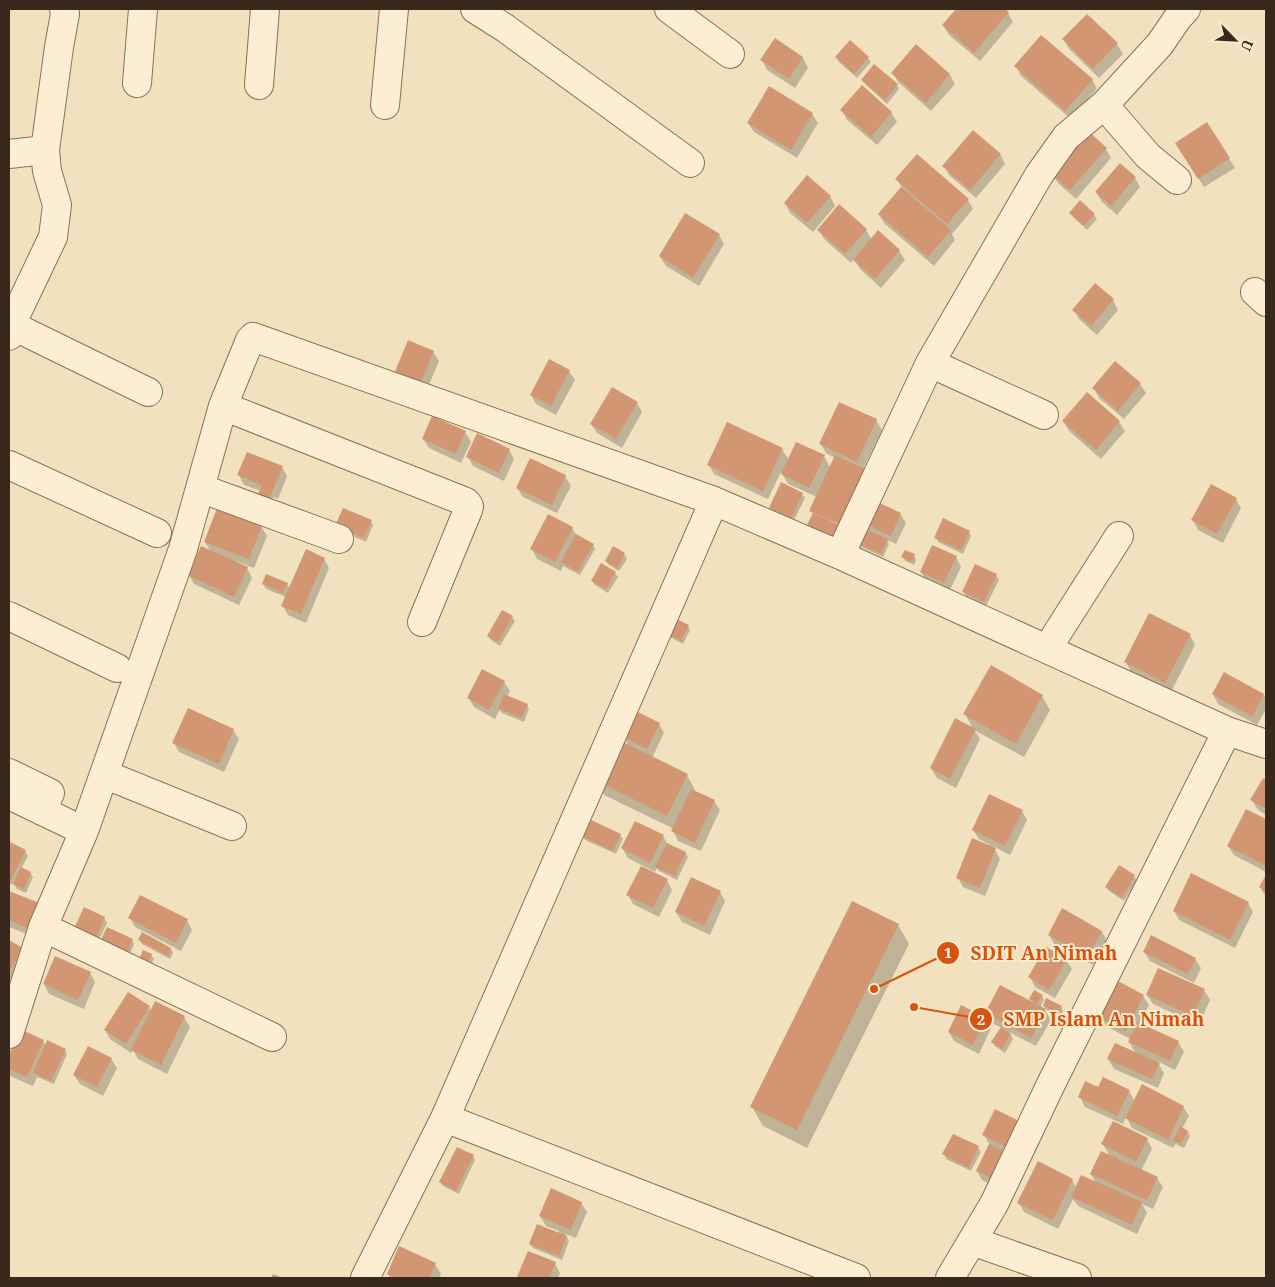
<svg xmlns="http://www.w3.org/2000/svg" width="1275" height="1287" viewBox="0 0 1275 1287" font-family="'Noto Serif',serif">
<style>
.shadow{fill:#0003}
.building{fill:#d29772}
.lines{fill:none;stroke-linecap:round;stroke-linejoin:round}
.minor-casing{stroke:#8b7156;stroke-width:30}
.minor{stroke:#fbeed3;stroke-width:28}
.leader{fill:none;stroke:#d6540e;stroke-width:2}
.callout-dot{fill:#d6540e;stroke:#f8ebcf;stroke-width:2}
.mark-label{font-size:15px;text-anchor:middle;font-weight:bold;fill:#fff}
.callout-label{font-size:19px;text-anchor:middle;font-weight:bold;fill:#d6540e;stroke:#f8ebcf;stroke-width:4;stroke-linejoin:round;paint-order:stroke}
</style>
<rect width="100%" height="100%" fill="#f1e1bf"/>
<path class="shadow" d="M 958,9 L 1003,9 L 1008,13 L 1013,22 L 980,61 L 949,35 L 943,25 Z
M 1087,15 L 1117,44 L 1123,54 L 1099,78 L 1069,49 L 1064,39 Z
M 775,40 L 803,58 L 808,68 L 795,88 L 767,70 L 762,60 Z
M 850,42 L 868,58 L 871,62 L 857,78 L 839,62 L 837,58 Z
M 1016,66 L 1092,79 L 1097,89 L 1071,119 L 1021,76 Z
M 893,73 L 950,75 L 955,84 L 931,111 L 898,82 Z
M 862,80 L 897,85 L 899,89 L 887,104 L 865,84 Z
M 842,110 L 891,112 L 897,122 L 877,145 L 847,120 Z
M 812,114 L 818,123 L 797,158 L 754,132 L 748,123 Z
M 1207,124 L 1235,168 L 1204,187 L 1182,153 Z
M 1106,149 L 1111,158 L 1076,199 L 1058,183 L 1052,174 Z
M 1000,154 L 1005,164 L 976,198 L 949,175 L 944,166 Z
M 1135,178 L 1140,187 L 1117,215 L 1102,202 L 1096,192 Z
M 897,179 L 968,200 L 973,209 L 952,234 L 955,240 L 934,266 L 885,224 L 879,215 L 902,188 Z
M 830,196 L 835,206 L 813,232 L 790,213 L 785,203 Z
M 1071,213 L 1094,215 L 1097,219 L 1087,230 L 1073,217 Z
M 819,230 L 866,230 L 872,240 L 878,232 L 899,251 L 905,260 L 881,288 L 860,269 L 854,259 L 851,263 L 824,239 Z
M 719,235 L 724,244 L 699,286 L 666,266 L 660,257 Z
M 1113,300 L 1118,310 L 1097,335 L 1079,319 L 1074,310 Z
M 409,341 L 433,352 L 439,361 L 423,399 Z
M 569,371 L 575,380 L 556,415 L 536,404 L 531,395 Z
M 1140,384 L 1146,393 L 1124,419 L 1099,398 L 1094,388 Z
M 1087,394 L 1119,422 L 1125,431 L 1101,459 L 1069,431 L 1063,421 Z
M 637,403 L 642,412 L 622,448 L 597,433 L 591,424 Z
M 876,420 L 882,430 L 863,469 L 849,535 L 813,515 L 811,510 L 817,497 L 788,484 L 781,472 L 768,499 L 714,474 L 709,465 L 782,449 L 789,460 L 824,456 L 830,467 L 835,458 L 826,453 L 821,444 Z
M 465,432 L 471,442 L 461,463 L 429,448 L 423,439 Z
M 509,450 L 514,459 L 504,481 L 473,466 L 468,457 Z
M 282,467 L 287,476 L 278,499 L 274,497 L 270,504 L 261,491 L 244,485 L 239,475 Z
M 565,476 L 571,486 L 557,513 L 523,497 L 517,488 Z
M 802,494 L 805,498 L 793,522 L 773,512 L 771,508 Z
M 1236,499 L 1241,508 L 1223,543 L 1198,530 L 1193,520 Z
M 218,510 L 261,526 L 267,536 L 254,568 L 235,561 L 235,563 L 247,568 L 252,578 L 239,605 L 194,584 L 189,575 L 211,552 L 205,542 Z
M 900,514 L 906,523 L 896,544 L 887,540 L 889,544 L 883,557 L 856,545 L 862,522 Z
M 371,521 L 373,525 L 366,542 L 339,530 Z
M 572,528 L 577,536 L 593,544 L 595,549 L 580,575 L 563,566 L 561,571 L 537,559 L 532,549 Z
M 969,532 L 971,536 L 963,554 L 938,542 L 936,538 Z
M 613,548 L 624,554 L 627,559 L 619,571 L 609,565 L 606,561 Z
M 914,555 L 916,560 L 914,565 L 905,561 L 903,557 Z
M 956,557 L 961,567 L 949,592 L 927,582 L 921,572 Z
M 324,559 L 329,568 L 306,623 L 288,615 L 283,606 L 286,597 L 266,589 L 263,584 L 287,584 L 290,589 Z
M 615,573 L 618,577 L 608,593 L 595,585 L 592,581 Z
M 996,575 L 999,580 L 986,606 L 966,596 L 964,592 Z
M 512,617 L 515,621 L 500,646 L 491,640 L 488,636 Z
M 688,626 L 690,630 L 683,644 L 664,634 Z
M 1190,635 L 1195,645 L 1171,692 L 1131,672 L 1126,662 Z
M 1224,674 L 1264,695 L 1266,700 L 1266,709 L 1257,725 L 1218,704 L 1213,694 Z
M 504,682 L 510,691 L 507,697 L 527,705 L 529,709 L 524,722 L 502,713 L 500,709 L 495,719 L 474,707 L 468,697 Z
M 1042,696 L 1050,710 L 1024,757 L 974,730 L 980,739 L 956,788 L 937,778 L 931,768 L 973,729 L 965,714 Z
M 659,724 L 664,733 L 652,758 L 687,775 L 695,790 L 694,792 L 714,801 L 720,810 L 701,851 L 678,841 L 673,831 L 674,829 L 604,795 L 596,780 L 629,746 L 623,736 Z
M 233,730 L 239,739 L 224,772 L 179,752 L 174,743 Z
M 1263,780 L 1266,782 L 1266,815 L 1257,809 L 1252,800 Z
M 1247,810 L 1266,821 L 1266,872 L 1234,855 L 1228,846 Z
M 1022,811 L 1027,820 L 1010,855 L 993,846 L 1000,859 L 985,896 L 963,887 L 958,878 L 990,845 L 979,839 L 973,830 Z
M 620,835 L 623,839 L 616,854 L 585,840 L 583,836 Z
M 663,836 L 668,845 L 686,853 L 688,857 L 677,880 L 659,871 L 657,868 L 655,872 L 628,858 L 622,848 Z
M 10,843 L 25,851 L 28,856 L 21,869 L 30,873 L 33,877 L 26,893 L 17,889 L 13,883 L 12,885 L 9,883 L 9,846 Z
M 1119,867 L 1134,876 L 1137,880 L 1124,901 L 1109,891 L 1106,887 Z
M 1266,877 L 1266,897 L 1260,887 Z
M 667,880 L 672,890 L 659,917 L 633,904 L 628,895 Z
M 720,892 L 725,901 L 710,935 L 682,922 L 676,912 Z
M 10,893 L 37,938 L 9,927 L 9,896 Z
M 1248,903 L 1253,912 L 1235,948 L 1179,920 L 1174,911 Z
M 104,918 L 107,923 L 94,950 L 74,941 Z
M 130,918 L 187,920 L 192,930 L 181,951 L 135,927 Z
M 898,925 L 909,944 L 807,1148 L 763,1126 L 752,1107 Z
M 1102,932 L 1107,941 L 1093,965 L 1054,944 L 1049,935 Z
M 139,939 L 171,949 L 173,953 L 170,959 L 142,944 Z
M 132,940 L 134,944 L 125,966 L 97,950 Z
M 9,941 L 22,949 L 14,981 L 9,978 Z
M 144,952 L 151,955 L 154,959 L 146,976 Z
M 1144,952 L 1195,959 L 1201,968 L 1194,983 L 1150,961 Z
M 1066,960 L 1072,969 L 1055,998 L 1035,987 L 1030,977 Z
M 1159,970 L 1204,990 L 1210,1000 L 1199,1025 L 1153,1004 L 1147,995 Z
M 90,973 L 95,982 L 84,1009 L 49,994 L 44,984 Z
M 1042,996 L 1044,1000 L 1040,1007 L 1045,1010 L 1051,1020 L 1036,1046 L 1009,1032 L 1013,1039 L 1005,1053 L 995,1046 L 992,1042 L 1002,1028 L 992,1023 L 987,1013 L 1033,1003 L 1030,999 Z
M 1143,996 L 1149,1005 L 1139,1024 L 1178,1042 L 1184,1052 L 1175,1070 L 1157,1061 L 1164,1073 L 1158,1088 L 1114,1069 L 1108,1059 L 1136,1054 L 1129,1042 L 1130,1039 L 1106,1026 L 1101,1017 Z
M 1044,1006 L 1061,1006 L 1063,1011 L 1060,1017 L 1047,1010 Z
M 149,1007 L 152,1012 L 184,1017 L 190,1027 L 167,1074 L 138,1059 L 133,1050 L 131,1053 L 110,1039 L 105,1030 Z
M 986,1019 L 991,1028 L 979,1054 L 954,1041 L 949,1032 Z
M 21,1031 L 43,1041 L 46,1046 L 65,1050 L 67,1054 L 54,1084 L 37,1077 L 33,1086 L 10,1076 L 9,1074 L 9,1057 Z
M 111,1059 L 117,1068 L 103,1096 L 80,1084 L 74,1075 Z
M 1099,1089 L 1129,1091 L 1135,1102 L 1183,1107 L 1189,1116 L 1182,1129 L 1188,1132 L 1190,1136 L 1184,1148 L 1177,1145 L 1176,1143 L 1173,1148 L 1132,1128 L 1126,1117 L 1123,1124 L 1114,1120 L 1113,1123 L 1147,1139 L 1152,1149 L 1141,1171 L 1157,1178 L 1163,1187 L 1153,1209 L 1142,1204 L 1147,1213 L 1137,1234 L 1078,1206 L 1073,1199 L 1058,1229 L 1024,1212 L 1019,1203 L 1072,1180 L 1076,1187 L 1096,1183 L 1091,1174 L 1110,1157 L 1103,1144 L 1114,1120 L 1085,1107 L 1080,1097 Z
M 1024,1125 L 1007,1192 L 982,1180 L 977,1171 L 990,1145 L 984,1135 Z
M 978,1147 L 981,1152 L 971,1171 L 946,1159 L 944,1154 Z
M 473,1156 L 475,1160 L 459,1194 L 443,1186 L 440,1182 Z
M 581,1203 L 587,1212 L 576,1238 L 565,1234 L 569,1241 L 562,1260 L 533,1248 L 530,1244 L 558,1233 L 559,1231 L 546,1226 L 540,1216 Z
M 555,1263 L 560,1273 L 558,1278 L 520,1278 L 519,1277 Z
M 435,1264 L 441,1274 L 439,1278 L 390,1278 L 388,1274 Z"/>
<path class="building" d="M 956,9 L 1005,9 L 1009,12 L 974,53 L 942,25 Z
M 1087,14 L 1118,43 L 1093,69 L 1062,39 Z
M 1041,35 L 1093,79 L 1065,111 L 1014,66 Z
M 775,38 L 803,57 L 789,79 L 760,60 Z
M 850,40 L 869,57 L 854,74 L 835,57 Z
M 916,44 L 950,74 L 926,103 L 891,73 Z
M 874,64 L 898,84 L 885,100 L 861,80 Z
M 862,85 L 892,112 L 871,137 L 840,110 Z
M 769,86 L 813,113 L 791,150 L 747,123 Z
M 1207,122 L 1230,158 L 1198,179 L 1175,143 Z
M 973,130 L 1001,154 L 970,190 L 942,166 Z
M 1088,131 L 1107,148 L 1070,190 L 1051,174 Z
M 917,154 L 969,199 L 947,224 L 895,179 Z
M 1120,163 L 1136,177 L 1111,206 L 1095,192 Z
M 807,175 L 831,196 L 807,223 L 784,203 Z
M 901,187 L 951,230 L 928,257 L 878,214 Z
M 1080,200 L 1095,214 L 1084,226 L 1069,213 Z
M 839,204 L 867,229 L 845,254 L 817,230 Z
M 685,213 L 720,234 L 693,278 L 659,256 Z
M 878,230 L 900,250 L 875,279 L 853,260 Z
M 1095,283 L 1114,299 L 1091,326 L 1072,310 Z
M 408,340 L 434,351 L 418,390 L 392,379 Z
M 549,359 L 570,370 L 551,406 L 530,395 Z
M 1115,361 L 1141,383 L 1118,411 L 1092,388 Z
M 612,387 L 638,402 L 616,439 L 590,424 Z
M 1087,392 L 1120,421 L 1096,450 L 1062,421 Z
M 839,402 L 877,419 L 857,462 L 819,444 Z
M 432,416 L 466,431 L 456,454 L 422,439 Z
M 727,422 L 783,448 L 763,491 L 707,465 Z
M 477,433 L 510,449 L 499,473 L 466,457 Z
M 796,442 L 825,455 L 809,488 L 781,474 Z
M 247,452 L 283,466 L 268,501 L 257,496 L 262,486 L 237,475 Z
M 835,455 L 870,471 L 844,526 L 809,511 Z
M 530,458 L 566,475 L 552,505 L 516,488 Z
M 781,482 L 803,493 L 791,518 L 769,508 Z
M 1211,484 L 1237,498 L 1217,534 L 1191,520 Z
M 871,499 L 901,513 L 891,536 L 861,522 Z
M 217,508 L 262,525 L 249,559 L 204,542 Z
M 343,508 L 372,520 L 364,538 L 335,526 Z
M 813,513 L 840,526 L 831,546 L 803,533 Z
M 548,514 L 573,527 L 555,562 L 530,549 Z
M 943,518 L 970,531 L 961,550 L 934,538 Z
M 859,526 L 888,539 L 881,554 L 852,541 Z
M 576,534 L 594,544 L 578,572 L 561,562 Z
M 932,545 L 957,556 L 944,583 L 920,572 Z
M 201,546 L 248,567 L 234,597 L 187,575 Z
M 613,546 L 625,553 L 617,568 L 605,561 Z
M 306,549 L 325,558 L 301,614 L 281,606 Z
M 905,550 L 915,554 L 912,562 L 901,557 Z
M 601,563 L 616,572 L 606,589 L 591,581 Z
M 975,564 L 997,574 L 984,602 L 962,592 Z
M 266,574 L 288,583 L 283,593 L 262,584 Z
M 502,610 L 513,616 L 498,642 L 487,636 Z
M 1149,613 L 1191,634 L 1165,683 L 1124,662 Z
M 668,615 L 689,625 L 681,641 L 660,630 Z
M 991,665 L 1043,695 L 1016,744 L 963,714 Z
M 482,669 L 505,681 L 489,710 L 467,698 Z
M 1224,672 L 1264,694 L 1252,717 L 1212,694 Z
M 504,694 L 528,704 L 522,718 L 498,709 Z
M 188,708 L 234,729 L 219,764 L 172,743 Z
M 634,710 L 660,723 L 647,749 L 621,736 Z
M 955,718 L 976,729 L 950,779 L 930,768 Z
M 615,738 L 688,774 L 667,816 L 595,780 Z
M 1263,778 L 1266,780 L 1266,809 L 1250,800 Z
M 691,789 L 715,800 L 695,843 L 671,831 Z
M 989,794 L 1023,810 L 1005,846 L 972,830 Z
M 1246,809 L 1266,819 L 1266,862 L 1264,865 L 1227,846 Z
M 589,819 L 621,834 L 613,851 L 581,836 Z
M 635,821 L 664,835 L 650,863 L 621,848 Z
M 972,838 L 996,848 L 980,888 L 956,878 Z
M 10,842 L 26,850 L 9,884 L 9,844 Z
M 667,843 L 686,852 L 675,876 L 655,867 Z
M 1119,865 L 1135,875 L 1122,898 L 1105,887 Z
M 641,866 L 668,879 L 653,908 L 626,895 Z
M 21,867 L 31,872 L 24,889 L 13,884 Z
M 1191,873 L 1249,902 L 1230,940 L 1173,911 Z
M 1266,875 L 1266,892 L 1259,887 Z
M 691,877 L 721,891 L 704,926 L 675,912 Z
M 9,891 L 42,904 L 32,930 L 9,920 Z
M 140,895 L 188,919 L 176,943 L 128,918 Z
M 852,901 L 899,924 L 797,1130 L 750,1107 Z
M 84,907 L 105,917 L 92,947 L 70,937 Z
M 1062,908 L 1102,931 L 1088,957 L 1048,935 Z
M 107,927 L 133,939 L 123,962 L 96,950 Z
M 142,932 L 171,948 L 168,956 L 138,940 Z
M 1151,935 L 1196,958 L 1188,974 L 1143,952 Z
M 9,940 L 23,948 L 9,972 Z
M 1046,947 L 1067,959 L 1049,990 L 1028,977 Z
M 143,950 L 152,954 L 144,972 L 135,968 Z
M 55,956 L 91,972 L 78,1000 L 43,984 Z
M 1158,968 L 1205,989 L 1193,1016 L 1146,995 Z
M 1118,981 L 1144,995 L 1126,1031 L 1099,1017 Z
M 1000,985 L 1046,1009 L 1031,1038 L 985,1013 Z
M 1034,990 L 1043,995 L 1037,1004 L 1029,999 Z
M 128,992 L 150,1006 L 126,1044 L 104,1030 Z
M 1046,998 L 1062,1006 L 1058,1013 L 1043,1006 Z
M 155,1001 L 185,1016 L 161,1065 L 131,1050 Z
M 961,1005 L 987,1018 L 973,1045 L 948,1032 Z
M 1137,1022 L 1179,1041 L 1170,1061 L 1128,1042 Z
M 1001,1027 L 1011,1034 L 1002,1049 L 991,1042 Z
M 20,1029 L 44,1040 L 27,1077 L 9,1069 L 9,1054 Z
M 47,1040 L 66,1049 L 51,1081 L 33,1073 Z
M 1115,1043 L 1160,1063 L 1152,1079 L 1107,1059 Z
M 88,1046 L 112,1058 L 97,1087 L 73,1075 Z
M 1103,1077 L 1130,1090 L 1117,1116 L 1078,1097 L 1085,1081 L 1098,1087 Z
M 1142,1084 L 1184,1106 L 1168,1140 L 1125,1118 Z
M 995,1109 L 1025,1124 L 1012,1150 L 982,1135 Z
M 1113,1121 L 1148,1138 L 1136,1162 L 1101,1144 Z
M 1180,1126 L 1188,1131 L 1181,1144 L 1173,1141 Z
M 953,1134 L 979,1146 L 969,1168 L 942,1154 Z
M 989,1144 L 1015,1157 L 1002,1183 L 976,1171 Z
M 457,1147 L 474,1155 L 456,1191 L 439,1182 Z
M 1101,1151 L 1158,1177 L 1147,1200 L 1090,1174 Z
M 1038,1161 L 1073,1179 L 1053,1220 L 1017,1203 Z
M 1081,1175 L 1142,1202 L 1132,1225 L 1071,1197 Z
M 551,1188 L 582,1202 L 571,1230 L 539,1216 Z
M 537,1224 L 567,1236 L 559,1256 L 529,1244 Z
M 399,1246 L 436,1263 L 429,1278 L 395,1278 L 387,1274 Z
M 528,1251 L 556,1262 L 549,1278 L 521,1278 L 517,1277 Z
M 273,1274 L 283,1278 L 271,1278 Z"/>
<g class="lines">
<g class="minor-casing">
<path id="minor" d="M 475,9 L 505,28 L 690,163
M 669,9 L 730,54
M 137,83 L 143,9
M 259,85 L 265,9
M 385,105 L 394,9
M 1104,105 L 1160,44 L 1177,19 L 1186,9
M 9,154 L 45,150
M 1255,292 L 1266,302
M 9,324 L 148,392
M 9,336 L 11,325 L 53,237 L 57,205 L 47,171 L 45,150 L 59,47 L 65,14 L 64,9
M 930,363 L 1044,415
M 223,406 L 466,502 L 469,506 L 468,510 L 422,622
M 9,465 L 157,533
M 200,488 L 339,539
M 840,555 L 930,363 L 1039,175 L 1066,137 L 1104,105 L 1148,156 L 1177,180
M 9,616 L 117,668
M 1047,649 L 1119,536
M 9,773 L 50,793 L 42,811
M 104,774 L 232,826
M 9,795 L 84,831
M 43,927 L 272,1037
M 9,1034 L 43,927 L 84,831 L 183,549 L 223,406 L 250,340 L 253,337 L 714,501
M 445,1118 L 856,1278
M 972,1241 L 1077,1278
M 365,1278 L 445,1118 L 714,501 L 840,555 L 1227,731 L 1266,744
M 950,1278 L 994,1204 L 1051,1084 L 1227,731"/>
</g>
<use href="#minor" class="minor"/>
</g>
<path class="leader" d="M874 989L948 953M914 1007L981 1019"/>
<g class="callout-dot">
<circle cx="874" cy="989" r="5"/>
<circle cx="914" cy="1007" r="5"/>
<circle cx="948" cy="953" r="12"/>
<circle cx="981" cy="1019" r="12"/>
</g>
<g class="mark-label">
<text x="948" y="958">1</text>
<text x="981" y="1025">2</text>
</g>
<g class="callout-label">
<text x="1044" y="960">SDIT An Nimah</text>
<text x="1104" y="1026">SMP Islam An Nimah</text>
</g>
<rect width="1275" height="1287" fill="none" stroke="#39291c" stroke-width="20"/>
<g transform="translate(1235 40) rotate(114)" stroke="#f8ebcf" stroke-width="4" paint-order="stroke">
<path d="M0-4L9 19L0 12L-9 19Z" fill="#39291c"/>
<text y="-8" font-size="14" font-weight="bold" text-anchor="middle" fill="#39291c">U</text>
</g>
</svg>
